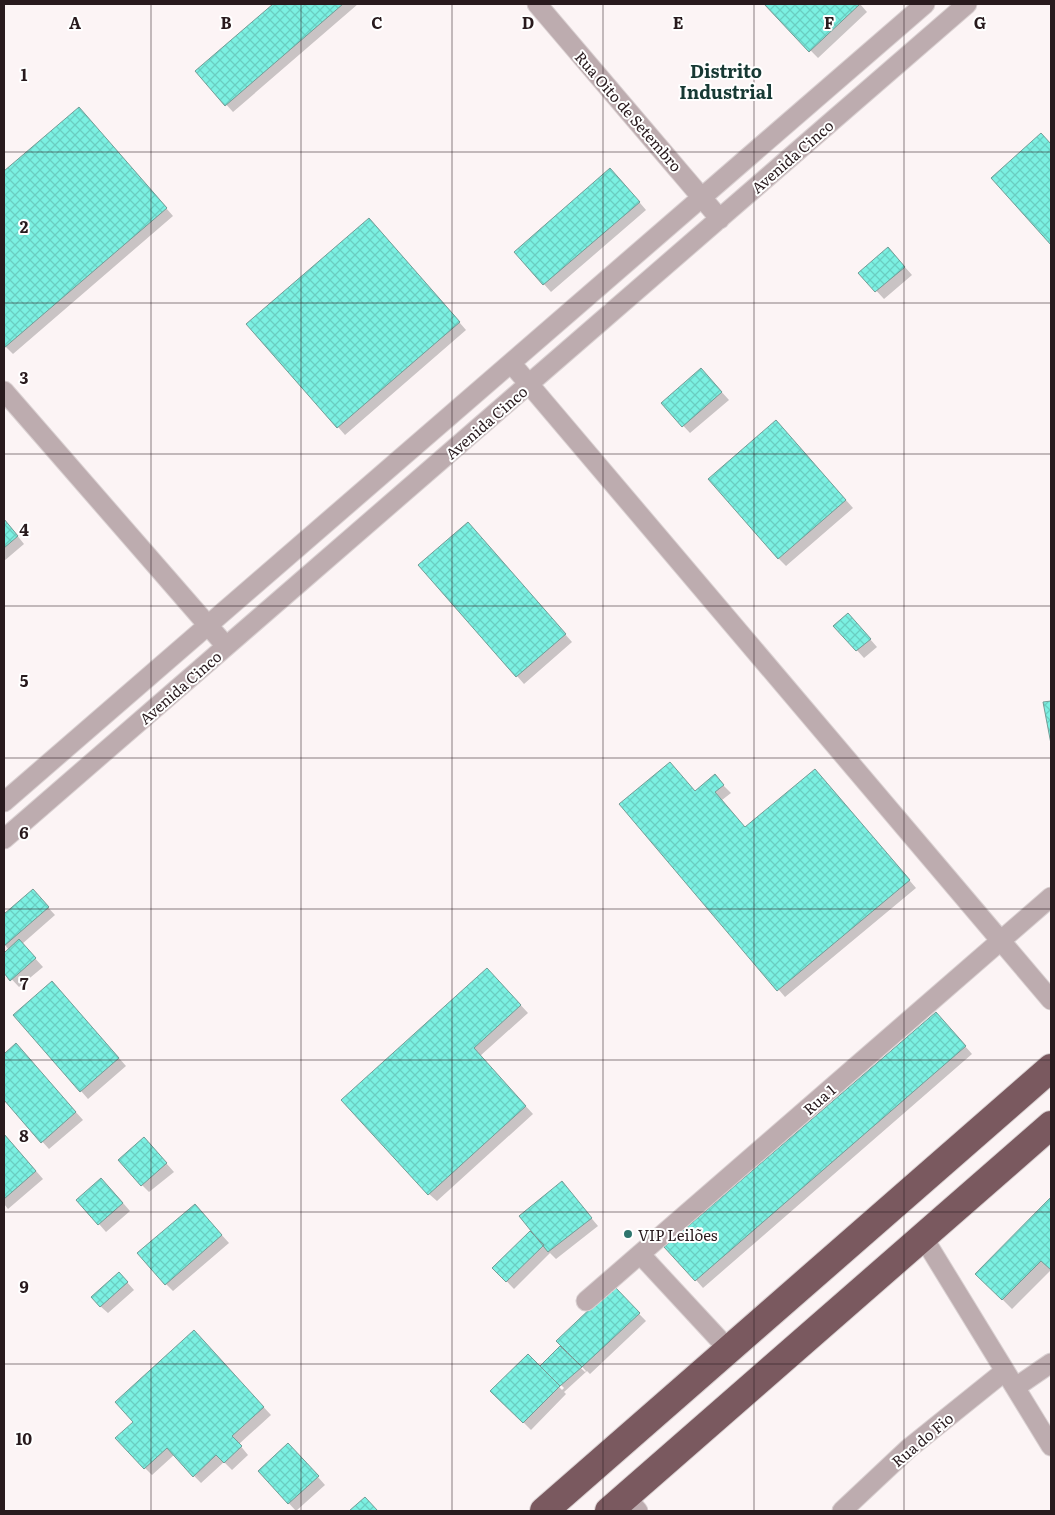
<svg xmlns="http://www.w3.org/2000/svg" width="1055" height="1515" viewBox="0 0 1055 1515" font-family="Literata,serif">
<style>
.shadow{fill:#0003}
.building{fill:url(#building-cross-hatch);stroke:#749c96}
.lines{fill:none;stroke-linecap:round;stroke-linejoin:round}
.minor-casing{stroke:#dad1d2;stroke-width:21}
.highway-casing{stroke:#dad1d2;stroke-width:30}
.minor{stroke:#bdacaf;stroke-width:19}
.highway{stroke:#7a595f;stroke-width:28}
.grid{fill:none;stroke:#281a1d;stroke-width:1;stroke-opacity:0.55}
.poi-dot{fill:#2e756d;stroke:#fff;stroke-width:2}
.labels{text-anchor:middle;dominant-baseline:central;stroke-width:4;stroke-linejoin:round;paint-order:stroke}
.street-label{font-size:15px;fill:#281a1d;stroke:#fff}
.poi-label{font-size:15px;fill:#281a1d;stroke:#fff;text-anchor:start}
.quarter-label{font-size:18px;font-weight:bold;fill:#173934;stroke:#fff}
.grid-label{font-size:16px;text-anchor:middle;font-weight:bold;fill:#281a1d;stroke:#fff;stroke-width:4;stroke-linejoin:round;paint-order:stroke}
</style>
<defs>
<pattern id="building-cross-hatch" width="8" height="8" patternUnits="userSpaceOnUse" patternTransform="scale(1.25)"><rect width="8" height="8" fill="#7bf0e2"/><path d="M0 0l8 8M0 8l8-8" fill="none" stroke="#6acdc1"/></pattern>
</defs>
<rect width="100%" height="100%" fill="#fcf4f5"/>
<path class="shadow" d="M 275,4 L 358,4 L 233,112 L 196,71 Z
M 765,4 L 860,4 L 867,12 L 818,58 Z
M 79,108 L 173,216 L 13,354 L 4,345 L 4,173 Z
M 1041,135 L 1051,145 L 1051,243 L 993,178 Z
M 618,177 L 646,210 L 551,292 L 515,252 Z
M 377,227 L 466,330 L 345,435 L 248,324 Z
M 895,256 L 912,275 L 884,299 L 860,273 Z
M 708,377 L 729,400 L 690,433 L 662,403 Z
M 776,421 L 853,508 L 786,566 L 778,558 Z
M 4,519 L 24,544 L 4,561 Z
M 475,531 L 572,642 L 524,684 L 517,676 Z
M 855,622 L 877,647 L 864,658 L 835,626 Z
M 822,778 L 916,888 L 785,997 L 621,804 L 695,792 L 722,784 L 731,793 L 722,800 L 745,828 Z
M 33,891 L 55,915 L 22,944 L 43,967 L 19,987 L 4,971 L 4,955 L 9,950 L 4,944 L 4,916 Z
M 495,977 L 528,1013 L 480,1056 L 533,1114 L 437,1201 L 429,1194 Z
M 59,990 L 126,1066 L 88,1099 L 15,1015 Z
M 943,1021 L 972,1054 L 703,1288 L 696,1280 Z
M 16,1045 L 83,1120 L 49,1149 L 4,1099 L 4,1055 Z
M 4,1134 L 43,1179 L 8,1209 L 4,1204 Z
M 151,1146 L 174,1172 L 149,1192 L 142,1185 Z
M 562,1183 L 598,1226 L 556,1259 L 550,1253 L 514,1289 L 494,1268 L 532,1230 Z
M 109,1187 L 130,1211 L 106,1232 L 78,1200 Z
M 1051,1199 L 1051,1270 L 1012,1309 L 977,1274 Z
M 202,1213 L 229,1243 L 173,1291 L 166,1284 Z
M 126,1281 L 134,1290 L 108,1313 L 100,1306 Z
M 614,1288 L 646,1321 L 590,1374 L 587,1371 L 564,1392 L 566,1394 L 531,1430 L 492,1391 L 528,1355 L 562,1390 L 564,1388 L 542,1366 L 560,1348 L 585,1372 L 586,1371 L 558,1341 Z
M 201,1340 L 271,1415 L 239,1444 L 248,1455 L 232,1470 L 224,1462 L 201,1483 L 174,1455 L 152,1475 L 145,1468 L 135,1422 Z
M 296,1452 L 325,1485 L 296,1511 L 259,1471 Z"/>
<path class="building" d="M 273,4 L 343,4 L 225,106 L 195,71 Z
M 764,4 L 860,4 L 809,52 Z
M 79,107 L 167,208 L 4,348 L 4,171 Z
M 1041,133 L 1051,144 L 1051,245 L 991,178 Z
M 610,168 L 640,202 L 543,285 L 514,252 Z
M 369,218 L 460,322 L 337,428 L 246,324 Z
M 888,247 L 905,267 L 875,292 L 858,273 Z
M 701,368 L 722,392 L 682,427 L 661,403 Z
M 776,420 L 846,500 L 778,559 L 708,479 Z
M 4,519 L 18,536 L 4,548 Z
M 468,522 L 566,634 L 516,677 L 418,565 Z
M 848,613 L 871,639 L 856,651 L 833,626 Z
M 1051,701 L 1051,744 L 1043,702 Z
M 670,762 L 695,791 L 715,774 L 724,785 L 715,792 L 745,827 L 815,769 L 910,880 L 777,991 L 619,804 Z
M 33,889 L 49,907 L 4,946 L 4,914 Z
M 19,939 L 36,958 L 10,981 L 4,973 L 4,953 Z
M 487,968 L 521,1005 L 474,1048 L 526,1106 L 428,1195 L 341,1100 Z
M 52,981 L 119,1058 L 80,1092 L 13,1015 Z
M 936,1012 L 966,1046 L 695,1281 L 664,1247 Z
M 16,1043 L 76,1112 L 41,1143 L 4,1100 L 4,1054 Z
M 4,1134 L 36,1171 L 4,1199 Z
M 144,1137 L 167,1163 L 141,1186 L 118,1160 Z
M 101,1178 L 123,1203 L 98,1225 L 76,1200 Z
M 562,1181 L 592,1218 L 548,1252 L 519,1216 Z
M 1051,1197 L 1051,1270 L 1041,1261 L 1002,1300 L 975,1274 Z
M 195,1204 L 222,1235 L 165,1285 L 137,1253 Z
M 530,1231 L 544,1245 L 506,1282 L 492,1268 Z
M 119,1272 L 128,1282 L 100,1307 L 91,1297 Z
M 614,1286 L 640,1313 L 582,1367 L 556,1341 Z
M 194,1330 L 264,1407 L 232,1436 L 242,1446 L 224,1463 L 216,1455 L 193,1477 L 167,1448 L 144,1469 L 115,1438 L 133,1422 L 115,1402 Z
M 560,1346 L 582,1367 L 560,1386 L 540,1366 Z
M 528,1354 L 560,1386 L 523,1423 L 490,1391 Z
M 288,1443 L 319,1476 L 288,1504 L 258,1471 Z
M 365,1497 L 378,1511 L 349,1511 Z"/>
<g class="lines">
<g class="minor-casing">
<path id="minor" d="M 537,4 L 720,219
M 511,363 L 1051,1000
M 4,391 L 226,646
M 4,802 L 925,4
M 4,839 L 967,4
M 923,1237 L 1051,1446
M 640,1254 L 729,1350
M 586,1301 L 1051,897
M 1016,1387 L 1051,1363
M 626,1497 L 638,1511
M 842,1511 L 908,1449 L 1005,1371"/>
</g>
<g class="highway-casing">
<path id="highway" d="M 544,1511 L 1051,1068
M 609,1511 L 1051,1125"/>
</g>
<use href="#minor" class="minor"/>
<use href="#highway" class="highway"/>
</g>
<path class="grid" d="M 151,4 L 151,1511M 301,4 L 301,1511M 452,4 L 452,1511M 603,4 L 603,1511M 754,4 L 754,1511M 904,4 L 904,1511M 4,152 L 1051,152M 4,303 L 1051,303M 4,454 L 1051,454M 4,606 L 1051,606M 4,758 L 1051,758M 4,909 L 1051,909M 4,1060 L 1051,1060M 4,1212 L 1051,1212M 4,1364 L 1051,1364"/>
<circle class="poi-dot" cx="628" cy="1234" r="5"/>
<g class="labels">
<g class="street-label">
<text transform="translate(629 111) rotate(49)">Rua Oito de Setembro</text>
<text transform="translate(792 156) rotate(-41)">Avenida Cinco</text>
<text transform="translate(486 422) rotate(-41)">Avenida Cinco</text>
<text transform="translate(180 687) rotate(-41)">Avenida Cinco</text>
<text transform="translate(819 1099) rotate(-41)">Rua 1</text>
<text transform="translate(922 1439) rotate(-40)">Rua do Fio</text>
</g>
<g class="poi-label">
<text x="638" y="1234">VIP Leilões</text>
</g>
<g class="quarter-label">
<text x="726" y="70">Distrito<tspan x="726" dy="21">Industrial</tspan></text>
</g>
</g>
<g class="grid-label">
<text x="75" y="29">A</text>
<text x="226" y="29">B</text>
<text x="377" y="29">C</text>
<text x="528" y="29">D</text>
<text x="678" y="29">E</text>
<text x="829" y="29">F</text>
<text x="980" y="29">G</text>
<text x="24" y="81">1</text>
<text x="24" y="233">2</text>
<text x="24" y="384">3</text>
<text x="24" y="536">4</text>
<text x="24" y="687">5</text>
<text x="24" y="839">6</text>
<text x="24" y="990">7</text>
<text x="24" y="1142">8</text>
<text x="24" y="1293">9</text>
<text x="24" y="1445">10</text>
</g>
<rect width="1055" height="1515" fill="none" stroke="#281a1d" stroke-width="10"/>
</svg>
